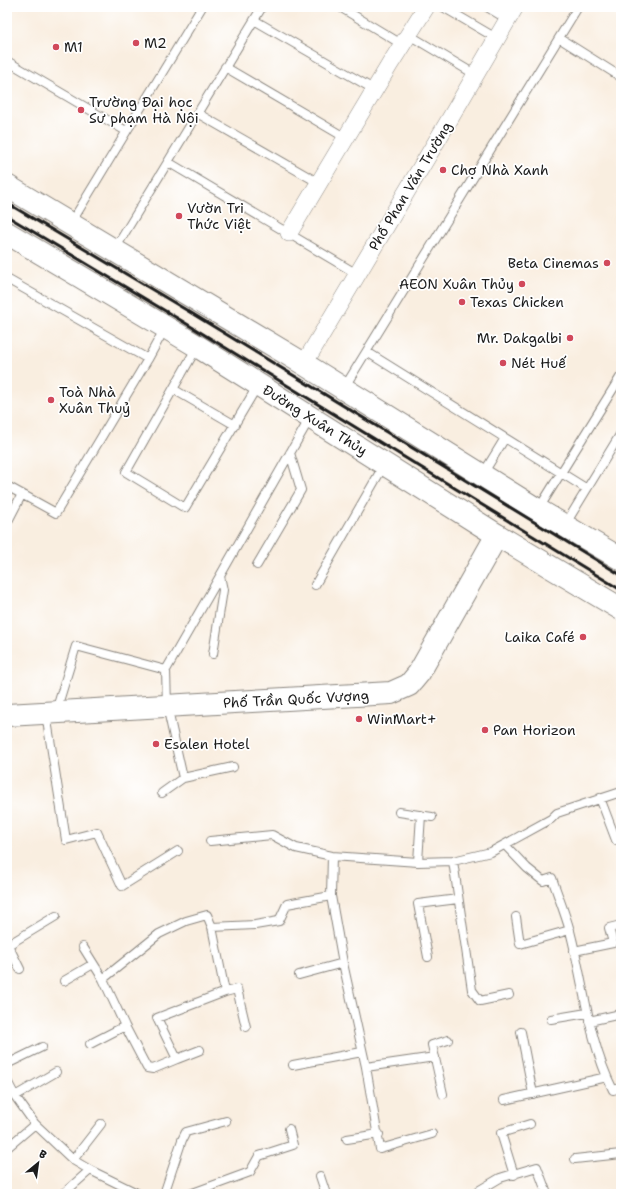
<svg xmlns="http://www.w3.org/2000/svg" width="628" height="1201" viewBox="0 0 628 1201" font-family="'Shantell Sans',sans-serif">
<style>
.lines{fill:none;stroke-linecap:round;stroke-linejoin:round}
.lane-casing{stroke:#8a857e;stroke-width:10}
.street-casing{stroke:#8a857e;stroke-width:18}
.secondary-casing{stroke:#8a857e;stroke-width:24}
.primary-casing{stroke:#8a857e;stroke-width:24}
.lane{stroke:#fff;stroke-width:8}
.street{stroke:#fff;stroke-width:17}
.secondary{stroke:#fff;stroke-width:22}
.primary{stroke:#fff;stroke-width:22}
.rail{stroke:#1c1c1c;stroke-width:3}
.poi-dot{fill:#d1495b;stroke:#fff;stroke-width:1.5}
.labels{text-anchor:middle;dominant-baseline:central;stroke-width:3.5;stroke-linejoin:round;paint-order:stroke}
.poi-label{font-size:14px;fill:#1c1c1c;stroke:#fff;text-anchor:start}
.street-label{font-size:14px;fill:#1c1c1c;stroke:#fff}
</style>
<rect width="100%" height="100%" fill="#fff"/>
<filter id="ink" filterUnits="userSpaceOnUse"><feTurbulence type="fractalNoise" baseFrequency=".025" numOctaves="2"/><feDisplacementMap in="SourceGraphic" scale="8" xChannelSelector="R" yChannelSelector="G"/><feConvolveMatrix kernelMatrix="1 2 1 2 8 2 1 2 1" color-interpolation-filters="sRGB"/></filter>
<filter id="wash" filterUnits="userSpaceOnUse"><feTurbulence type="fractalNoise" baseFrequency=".012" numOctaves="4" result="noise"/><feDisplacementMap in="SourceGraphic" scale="16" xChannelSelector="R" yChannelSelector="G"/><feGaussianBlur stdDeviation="0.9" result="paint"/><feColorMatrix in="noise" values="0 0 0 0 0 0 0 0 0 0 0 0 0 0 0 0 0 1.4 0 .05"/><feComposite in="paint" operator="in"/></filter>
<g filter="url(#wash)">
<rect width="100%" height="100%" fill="#f9eee0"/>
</g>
<g filter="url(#ink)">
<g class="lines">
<g class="lane-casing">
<path id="lane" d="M 340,7 L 403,45
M 443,7 L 496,38
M 487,7 L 507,19
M 254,20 L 375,90
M 409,35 L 476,75
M 559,38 L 621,77
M 7,61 L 126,131
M 225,67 L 346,138
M 197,113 L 319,183
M 168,162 L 357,274
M 71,223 L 202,7
M 115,249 L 262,7
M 7,279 L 148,359 L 56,513 L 7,486
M 197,347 L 126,472 L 185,508 L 258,385
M 367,352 L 587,489
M 148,359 L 165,328
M 344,388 L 578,7
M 173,389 L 235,425
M 483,474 L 505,438
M 538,510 L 621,376
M 7,523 L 22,494
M 565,525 L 621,433
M 257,565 L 301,490 L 290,453
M 315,585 L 384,465
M 213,654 L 223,590 L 220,576 L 310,418
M 166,670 L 167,706 L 183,778
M 56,711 L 76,646 L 166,670 L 220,576
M 46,714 L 66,840 L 97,832 L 122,886 L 178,851
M 162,793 L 183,778 L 233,767
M 600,798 L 616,840
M 399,812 L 432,817
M 210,841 L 272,835 L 296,848 L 332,856 L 418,862 L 453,861 L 491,852 L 551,819 L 557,813 L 621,792
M 505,845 L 527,868 L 543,881 L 552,878 C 558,896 565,913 570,931 C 584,984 588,1040 613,1090 L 621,1088
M 332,856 L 331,896 L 343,963 L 366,1067 L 380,1149 L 432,1134
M 453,861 L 472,990 L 480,1001 L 509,995
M 418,862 L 421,815
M 516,917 L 520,944 L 570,930
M 212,927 L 255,925 L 279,921 L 287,904 L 331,896
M 7,943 L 20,969
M 8,945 L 56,916
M 83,947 L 103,979 L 125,1026 L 147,1068 L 153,1069 L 177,1059 L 157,1018 L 225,992 L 237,989 L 246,1027
M 574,951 L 613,943 L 609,928 L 617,926
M 428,957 L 418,904 L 458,899
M 299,975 L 343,963
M 103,979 L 159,934 L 186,921 L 207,915 L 212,927 L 225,992
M 64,981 L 93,964
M 551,1019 L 587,1013
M 589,1021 L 621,1014
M 521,1032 L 533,1094
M 90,1044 L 125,1026
M 177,1059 L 200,1050
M 7,1064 L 42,1047
M 293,1065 L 362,1052
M 366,1067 L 435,1057
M 7,1081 L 15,1096 L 35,1124 L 73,1160 L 90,1170 L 139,1194
M 443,1094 L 432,1045 L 448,1040
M 15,1096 L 56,1072
M 504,1100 L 607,1077
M 347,1139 L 379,1134
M 8,1147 L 35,1124
M 575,1159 L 621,1154
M 73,1160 L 101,1124
M 514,1175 L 501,1133 L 530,1124
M 320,1176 L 326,1194
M 63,1194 L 90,1170
M 164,1194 L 182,1140 L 186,1132 L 226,1121
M 190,1194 L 250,1172 L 259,1156 L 293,1145 L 289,1129
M 473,1194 L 500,1178 L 537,1167 L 547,1194"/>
</g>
<g class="street-casing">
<path id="street" d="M 289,233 L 390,64 L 426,7
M 304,364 L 448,122 L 515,7"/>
</g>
<g class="secondary-casing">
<path id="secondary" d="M 7,715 L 391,693 L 409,685 L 419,673 L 497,535"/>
</g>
<g class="primary-casing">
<path id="primary" d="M 7,186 L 304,364 L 538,510 L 621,559
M 7,233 L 197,346 L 497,535 L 621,609"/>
</g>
<use href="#lane" class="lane"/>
<use href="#street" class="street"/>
<use href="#secondary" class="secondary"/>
<use href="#primary" class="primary"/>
<path class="rail" d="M 7,203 L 188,311 L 621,575
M 7,216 L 182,321 L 621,590"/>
</g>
</g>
<g class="poi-dot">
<circle cx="136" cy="43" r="4"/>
<circle cx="56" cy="47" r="4"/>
<circle cx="81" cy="110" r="4"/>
<circle cx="443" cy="170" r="4"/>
<circle cx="179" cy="216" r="4"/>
<circle cx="607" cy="263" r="4"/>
<circle cx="522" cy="284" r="4"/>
<circle cx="462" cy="302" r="4"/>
<circle cx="570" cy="338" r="4"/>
<circle cx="503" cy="363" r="4"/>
<circle cx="51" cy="400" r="4"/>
<circle cx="583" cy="637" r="4"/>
<circle cx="359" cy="719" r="4"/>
<circle cx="485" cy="730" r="4"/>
<circle cx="156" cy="744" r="4"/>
</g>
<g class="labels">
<g class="poi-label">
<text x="144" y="43">M2</text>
<text x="64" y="47">M1</text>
<text x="89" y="102">Trường Đại học<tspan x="89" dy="16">Sư phạm Hà Nội</tspan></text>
<text x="451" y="170">Chợ Nhà Xanh</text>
<text x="187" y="208">Vườn Tri<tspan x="187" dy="16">Thức Việt</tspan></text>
<text x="599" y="263" text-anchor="end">Beta Cinemas</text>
<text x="514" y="284" text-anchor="end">AEON Xuân Thủy</text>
<text x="470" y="302">Texas Chicken</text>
<text x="562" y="338" text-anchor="end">Mr. Dakgalbi</text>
<text x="511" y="363">Nét Huế</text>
<text x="59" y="392">Toà Nhà<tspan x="59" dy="16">Xuân Thuỷ</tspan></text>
<text x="575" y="637" text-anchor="end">Laika Café</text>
<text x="367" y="719">WinMart+</text>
<text x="493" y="730">Pan Horizon</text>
<text x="164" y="744">Esalen Hotel</text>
</g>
<g class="street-label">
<text transform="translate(410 186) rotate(-59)">Phố Phan Văn Trường</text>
<text transform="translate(315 420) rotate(32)">Đường Xuân Thủy</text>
<text transform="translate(296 699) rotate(-3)">Phố Trần Quốc Vượng</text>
</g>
</g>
<rect width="628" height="1201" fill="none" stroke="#fff" stroke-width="24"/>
<g transform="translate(38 1163) rotate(29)" stroke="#ffffff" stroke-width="3" paint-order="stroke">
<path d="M0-3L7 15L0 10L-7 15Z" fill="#1c1c1c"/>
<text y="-6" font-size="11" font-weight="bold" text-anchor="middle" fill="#1c1c1c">B</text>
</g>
</svg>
